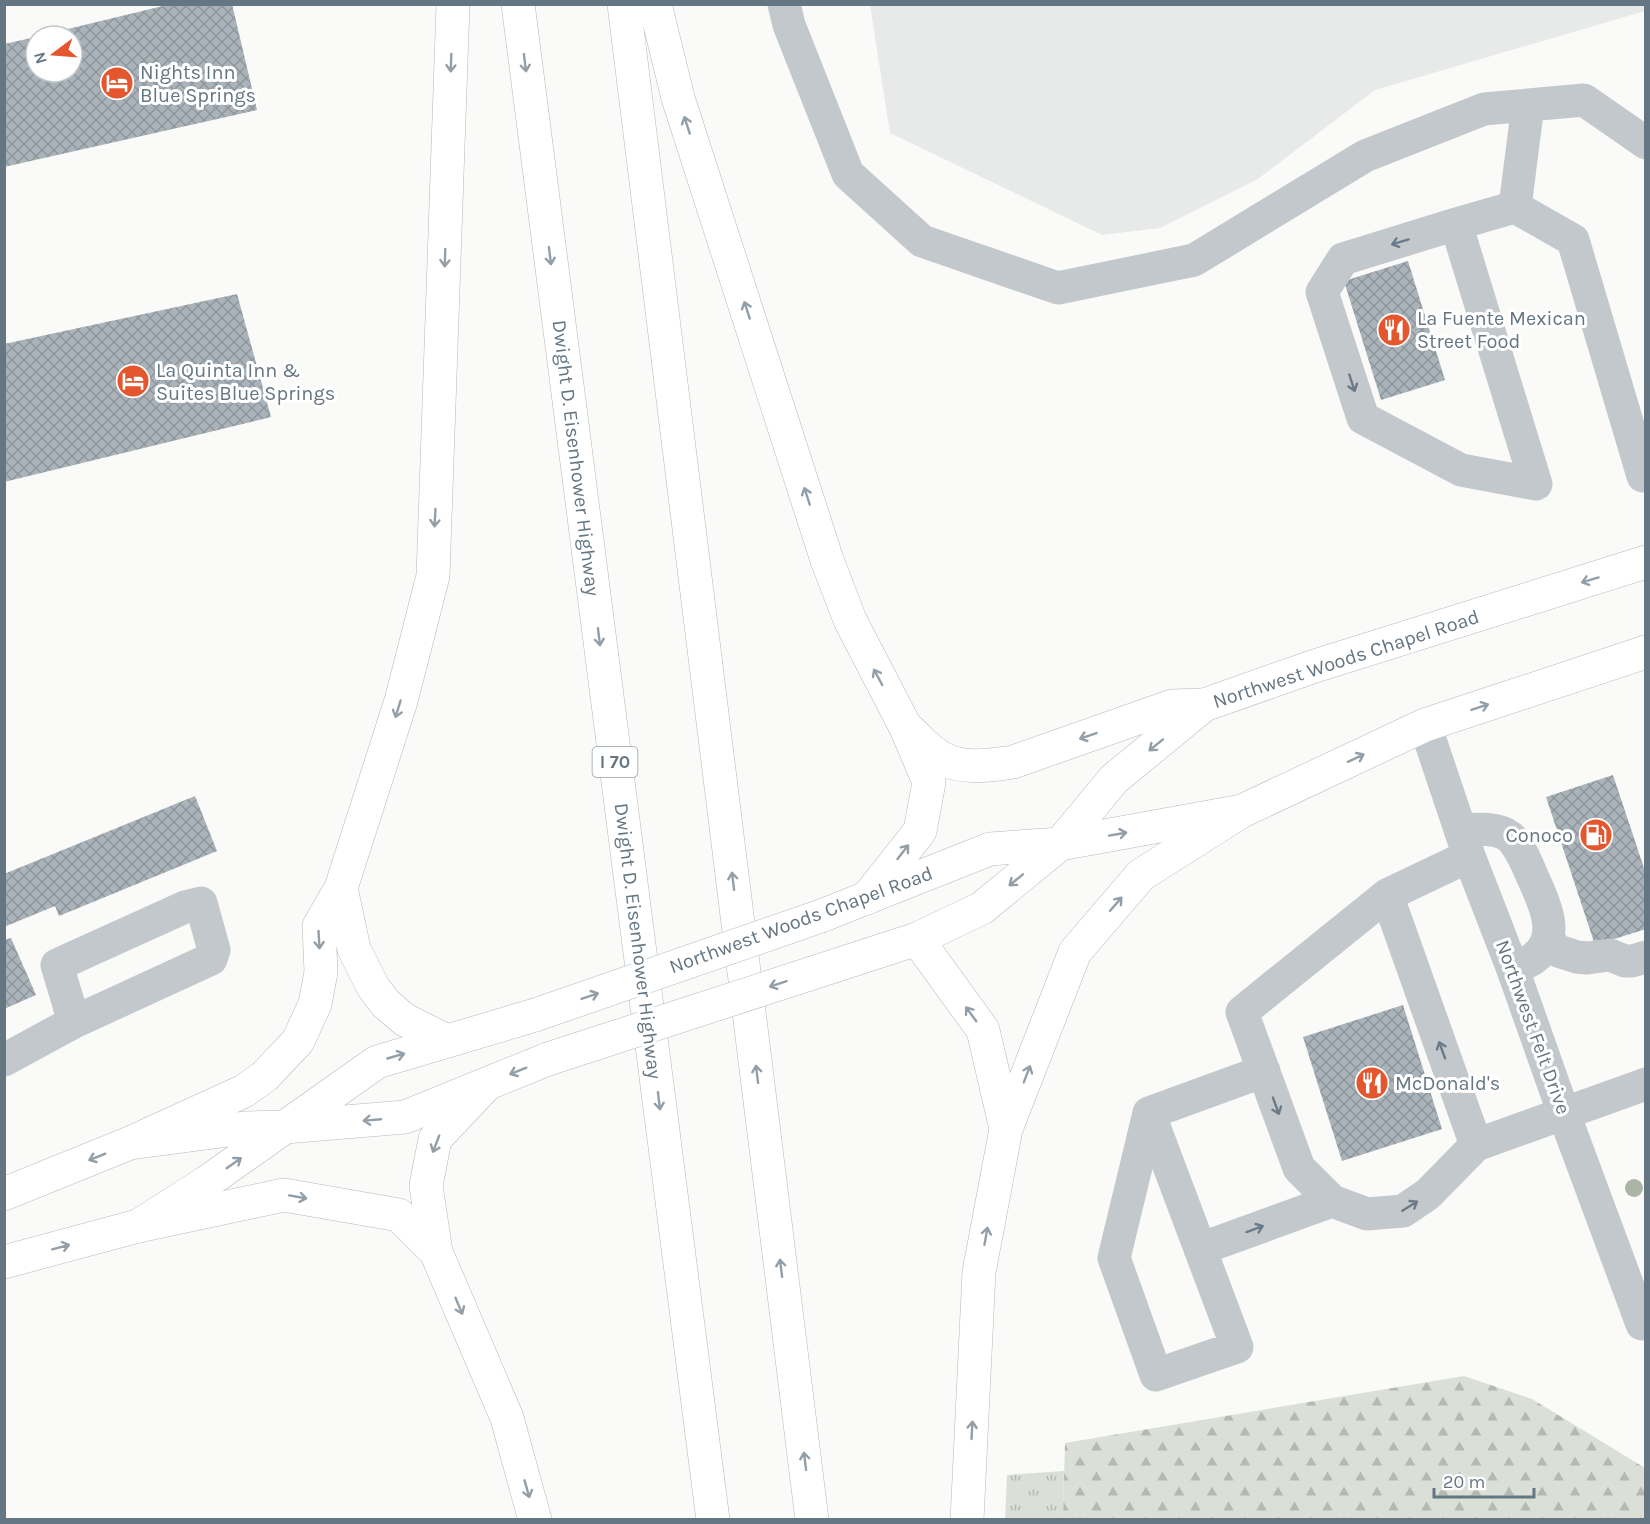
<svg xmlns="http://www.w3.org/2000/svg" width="1650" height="1524" viewBox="0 0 1650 1524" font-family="Karla,sans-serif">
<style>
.built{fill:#e8e9e9}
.grass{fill:url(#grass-tufts)}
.forest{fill:url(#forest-firs)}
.building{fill:url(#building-cross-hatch)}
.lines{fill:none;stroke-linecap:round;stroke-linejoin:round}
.major-casing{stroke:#b5babe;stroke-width:34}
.highway-casing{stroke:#b4b9bd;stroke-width:34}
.minor{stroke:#c3c8cc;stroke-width:33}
.major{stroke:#fff;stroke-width:33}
.highway{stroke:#fff;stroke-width:33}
.major-bridge-casing{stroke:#b5babe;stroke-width:34;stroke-linecap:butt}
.major-bridge{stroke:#fff;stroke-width:33}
.tree{fill:#aab4a7}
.oneway{stroke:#939fa8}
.oneway2{stroke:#6a7a87}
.labels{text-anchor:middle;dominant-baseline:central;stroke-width:6;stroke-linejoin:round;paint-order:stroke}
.shield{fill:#fff;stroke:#939fa8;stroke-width:1.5}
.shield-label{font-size:18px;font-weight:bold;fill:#657683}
.poi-label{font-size:20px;fill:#657683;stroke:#fff;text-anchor:start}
.street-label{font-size:20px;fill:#657683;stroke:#fff}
</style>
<defs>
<pattern id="grass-tufts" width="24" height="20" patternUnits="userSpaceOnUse" patternTransform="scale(1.5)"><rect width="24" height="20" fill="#dadfd7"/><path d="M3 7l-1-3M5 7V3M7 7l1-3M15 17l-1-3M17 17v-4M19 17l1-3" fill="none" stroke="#b4b9b4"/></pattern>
<pattern id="forest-firs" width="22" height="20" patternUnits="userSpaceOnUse" patternTransform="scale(1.5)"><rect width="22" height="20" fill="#dadfd7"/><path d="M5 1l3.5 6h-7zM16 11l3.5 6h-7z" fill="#b4b9b4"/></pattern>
<pattern id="building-cross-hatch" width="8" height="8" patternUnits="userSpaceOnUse" patternTransform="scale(1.5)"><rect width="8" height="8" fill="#aab3b9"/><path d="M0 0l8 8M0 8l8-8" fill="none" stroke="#8e969c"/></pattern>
</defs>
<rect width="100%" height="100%" fill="#fafaf8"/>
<path class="built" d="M 1645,4 L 1645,11 L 1375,90 L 1258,179 L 1160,228 L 1102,235 L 890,133 L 870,5 Z"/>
<path class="grass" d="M 1064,1471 L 1063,1519 L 1005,1520 L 1007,1475 Z"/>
<path class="forest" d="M 1464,1376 L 1532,1399 L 1645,1468 L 1645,1519 L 1063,1519 L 1065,1443 Z"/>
<path class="building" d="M 171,4 L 232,4 L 257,110 L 4,167 L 4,44 L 36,37 L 36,72 L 72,72 L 72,36 L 43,35 Z
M 1408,261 L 1445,380 L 1381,400 L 1344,281 Z
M 237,294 L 271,417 L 4,482 L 4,344 Z
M 1613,775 L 1646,874 L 1646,929 L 1595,945 L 1546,797 Z
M 195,796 L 217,851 L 59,916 L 55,906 L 4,927 L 4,874 Z
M 11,938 L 36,995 L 4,1009 L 4,940 Z
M 1403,1005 L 1442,1129 L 1342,1161 L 1303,1037 Z"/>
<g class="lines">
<g class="major-casing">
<path id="major" d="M 821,916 L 990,849 L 1060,844 L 1242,811 L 1425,725 L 1646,652
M 834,966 L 917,939 L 982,908 L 1060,844 L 1114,779 L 1204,705 L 1315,666 L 1646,562
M 4,1194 L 130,1143 L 244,1128 L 285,1127 L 405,1117 L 548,1059
M 4,1262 L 138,1226 L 207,1182 L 377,1062 L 535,1015"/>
</g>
<g class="highway-casing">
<path id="highway" d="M 518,4 L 713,1520
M 624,4 L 812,1520
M 655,4 L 678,98 L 827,560 L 850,620 L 906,728 L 929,782 L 920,831 L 867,898
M 909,730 C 919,739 930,752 942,758 C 962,770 991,765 1013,762 L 1172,706 L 1204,705
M 341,888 L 354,949 L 373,987 L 386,1004 L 405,1020 L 447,1041
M 917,939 L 983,1030 L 1006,1129
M 487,1084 L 435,1139 L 426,1186 L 436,1252 L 507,1418 L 535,1520
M 130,1143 L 244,1091 L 265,1076 L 298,1041 L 315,1004 L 321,972 L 319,926 L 341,888 L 401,701 L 433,576 L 453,4
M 138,1226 L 284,1195 L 399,1215 L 436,1252
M 967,1520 L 979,1272 L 1006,1129 L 1075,952 L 1141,875 L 1242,811"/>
</g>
<path class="minor" d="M 784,4 L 789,25 L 848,174 L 922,241 L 1058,288 L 1194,260 L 1365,156 L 1484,109 L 1584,100 L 1646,143
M 1528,105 L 1515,207 L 1573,240 L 1643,476
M 1456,224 L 1343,259 L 1322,292 L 1363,418 L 1461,470 L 1536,484 L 1456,224 L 1515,207
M 1425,725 L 1469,856 L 1512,967 L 1564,1114 L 1642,1324 L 1646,1323
M 1460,830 C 1475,829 1498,827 1510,837 C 1521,848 1527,864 1533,878 C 1544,902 1562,938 1534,958 C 1528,963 1519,965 1512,967
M 1469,856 L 1387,895 L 1242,1012 L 1299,1168 L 1332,1201 L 1367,1214 L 1403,1211 L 1428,1194 L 1476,1145 L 1646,1084
M 1387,895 L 1476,1145
M 1548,940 L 1558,951 L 1577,957 L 1587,958 L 1610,955 L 1625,961 L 1632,961 L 1646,957
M 4,1060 L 74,1022 L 211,959 L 214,950 L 201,903 L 185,907 L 57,965 L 74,1022
M 1149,1113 L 1237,1347 L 1156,1375 L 1114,1258 Z
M 1149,1113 L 1264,1071
M 1200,1249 L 1332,1201"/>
<use href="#major" class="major"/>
<use href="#highway" class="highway"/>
<g class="major-bridge-casing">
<path id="major-bridge" d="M 535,1015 L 821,916
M 548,1059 L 834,966"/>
</g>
<use href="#major-bridge" class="major-bridge"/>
</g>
<circle class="tree" cx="1634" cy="1188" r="9"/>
<defs><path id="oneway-shaft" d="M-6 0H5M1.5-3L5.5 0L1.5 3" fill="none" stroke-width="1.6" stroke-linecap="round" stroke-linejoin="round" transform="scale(1.5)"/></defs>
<g class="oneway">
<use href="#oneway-shaft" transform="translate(451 63) rotate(92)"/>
<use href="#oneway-shaft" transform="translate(525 63) rotate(83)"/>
<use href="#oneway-shaft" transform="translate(687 125) rotate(-108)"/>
<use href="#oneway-shaft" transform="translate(550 256) rotate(83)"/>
<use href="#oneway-shaft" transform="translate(445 258) rotate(92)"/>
<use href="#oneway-shaft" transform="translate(747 310) rotate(-108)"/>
<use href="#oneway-shaft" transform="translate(807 496) rotate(-108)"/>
<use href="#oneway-shaft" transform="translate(435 518) rotate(93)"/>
<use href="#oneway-shaft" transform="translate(1590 580) rotate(163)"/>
<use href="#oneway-shaft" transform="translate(599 637) rotate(83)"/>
<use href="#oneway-shaft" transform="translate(878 677) rotate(-118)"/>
<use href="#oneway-shaft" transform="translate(1480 707) rotate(-18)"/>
<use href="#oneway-shaft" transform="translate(398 709) rotate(107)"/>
<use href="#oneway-shaft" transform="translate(1088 736) rotate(161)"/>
<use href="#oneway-shaft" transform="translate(1156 745) rotate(141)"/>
<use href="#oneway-shaft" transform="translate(1356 758) rotate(-25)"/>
<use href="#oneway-shaft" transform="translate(1118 834) rotate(-10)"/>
<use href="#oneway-shaft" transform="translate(903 852) rotate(-52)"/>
<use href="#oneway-shaft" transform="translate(1016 880) rotate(141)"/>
<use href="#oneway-shaft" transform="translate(733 881) rotate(-97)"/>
<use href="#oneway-shaft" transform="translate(1116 904) rotate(-49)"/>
<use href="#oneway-shaft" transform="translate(319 940) rotate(87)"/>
<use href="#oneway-shaft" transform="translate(778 984) rotate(162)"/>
<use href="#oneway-shaft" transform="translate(590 996) rotate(-19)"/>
<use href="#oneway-shaft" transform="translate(971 1014) rotate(-126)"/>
<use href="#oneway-shaft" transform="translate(396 1056) rotate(-16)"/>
<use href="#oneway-shaft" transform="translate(518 1071) rotate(158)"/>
<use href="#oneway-shaft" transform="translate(757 1074) rotate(-97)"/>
<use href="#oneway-shaft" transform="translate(1027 1074) rotate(-69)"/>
<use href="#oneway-shaft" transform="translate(659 1101) rotate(83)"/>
<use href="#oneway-shaft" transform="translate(372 1120) rotate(175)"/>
<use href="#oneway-shaft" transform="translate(436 1144) rotate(111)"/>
<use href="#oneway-shaft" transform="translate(97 1157) rotate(158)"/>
<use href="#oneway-shaft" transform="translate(234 1163) rotate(-35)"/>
<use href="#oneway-shaft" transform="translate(298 1197) rotate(10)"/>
<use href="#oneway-shaft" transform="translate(986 1236) rotate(-80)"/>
<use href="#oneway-shaft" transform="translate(61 1247) rotate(-15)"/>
<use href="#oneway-shaft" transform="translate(781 1268) rotate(-97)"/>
<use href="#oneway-shaft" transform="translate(459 1306) rotate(67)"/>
<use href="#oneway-shaft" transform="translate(972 1430) rotate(-87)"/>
<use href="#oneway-shaft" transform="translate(805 1461) rotate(-97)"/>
<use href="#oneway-shaft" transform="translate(527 1489) rotate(74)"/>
</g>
<g class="oneway2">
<use href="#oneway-shaft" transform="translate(1400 242) rotate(163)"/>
<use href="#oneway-shaft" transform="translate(1352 383) rotate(72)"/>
<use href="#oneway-shaft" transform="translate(1442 1050) rotate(-110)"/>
<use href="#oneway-shaft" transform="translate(1276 1106) rotate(70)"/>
<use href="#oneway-shaft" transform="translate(1410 1206) rotate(-32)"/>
<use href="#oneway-shaft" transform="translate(1255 1229) rotate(-20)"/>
</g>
<defs>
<g id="hotel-disc" transform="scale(1.725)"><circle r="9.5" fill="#e4572e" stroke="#fff"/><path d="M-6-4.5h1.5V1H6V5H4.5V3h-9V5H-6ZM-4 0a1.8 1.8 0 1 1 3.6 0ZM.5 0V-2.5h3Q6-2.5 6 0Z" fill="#fff"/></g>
<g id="restaurant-disc" transform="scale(1.725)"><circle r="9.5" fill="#e4572e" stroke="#fff"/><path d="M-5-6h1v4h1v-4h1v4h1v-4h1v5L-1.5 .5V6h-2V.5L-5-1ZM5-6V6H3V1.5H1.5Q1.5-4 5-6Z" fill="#fff"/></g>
<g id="fuel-disc" transform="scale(1.725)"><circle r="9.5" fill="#e4572e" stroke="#fff"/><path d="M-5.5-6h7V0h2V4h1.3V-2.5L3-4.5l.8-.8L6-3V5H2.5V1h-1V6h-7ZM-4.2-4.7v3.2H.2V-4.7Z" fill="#fff"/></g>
</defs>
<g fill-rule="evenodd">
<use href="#hotel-disc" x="117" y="83"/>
<use href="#restaurant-disc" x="1394" y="330"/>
<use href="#hotel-disc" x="133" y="381"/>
<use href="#fuel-disc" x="1596" y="835"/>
<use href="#restaurant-disc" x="1372" y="1083"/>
</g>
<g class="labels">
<rect class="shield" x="592.5" y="747" width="45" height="30" rx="4.5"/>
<g class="shield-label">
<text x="615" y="762">I 70</text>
</g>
<g class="poi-label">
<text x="140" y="72">Nights Inn<tspan x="140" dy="23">Blue Springs</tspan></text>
<text x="1417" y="318">La Fuente Mexican<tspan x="1417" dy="23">Street Food</tspan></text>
<text x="156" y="370">La Quinta Inn &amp;<tspan x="156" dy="23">Suites Blue Springs</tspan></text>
<text x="1573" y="835" text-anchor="end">Conoco</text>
<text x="1395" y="1083">McDonald's</text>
</g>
<g class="street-label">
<text transform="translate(576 458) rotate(83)">Dwight D. Eisenhower Highway</text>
<text transform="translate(1346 659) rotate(-18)">Northwest Woods Chapel Road</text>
<text transform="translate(801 920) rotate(-20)">Northwest Woods Chapel Road</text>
<text transform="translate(638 941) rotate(83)">Dwight D. Eisenhower Highway</text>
<text transform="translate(1533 1027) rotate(70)">Northwest Felt Drive</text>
</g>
</g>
<rect width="1650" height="1524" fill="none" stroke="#657683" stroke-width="12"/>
<g transform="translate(54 54) rotate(254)"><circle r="28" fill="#ffffff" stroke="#c1c8cd" stroke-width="1.5"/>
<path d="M0-4.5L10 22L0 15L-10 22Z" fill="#e4572e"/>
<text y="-9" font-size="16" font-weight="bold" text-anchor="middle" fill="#657683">N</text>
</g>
<path d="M1434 1488v9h100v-9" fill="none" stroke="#657683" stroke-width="3"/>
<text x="1443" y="1488" font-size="18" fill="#657683" stroke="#ffffff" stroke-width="4.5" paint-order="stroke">20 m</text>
</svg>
